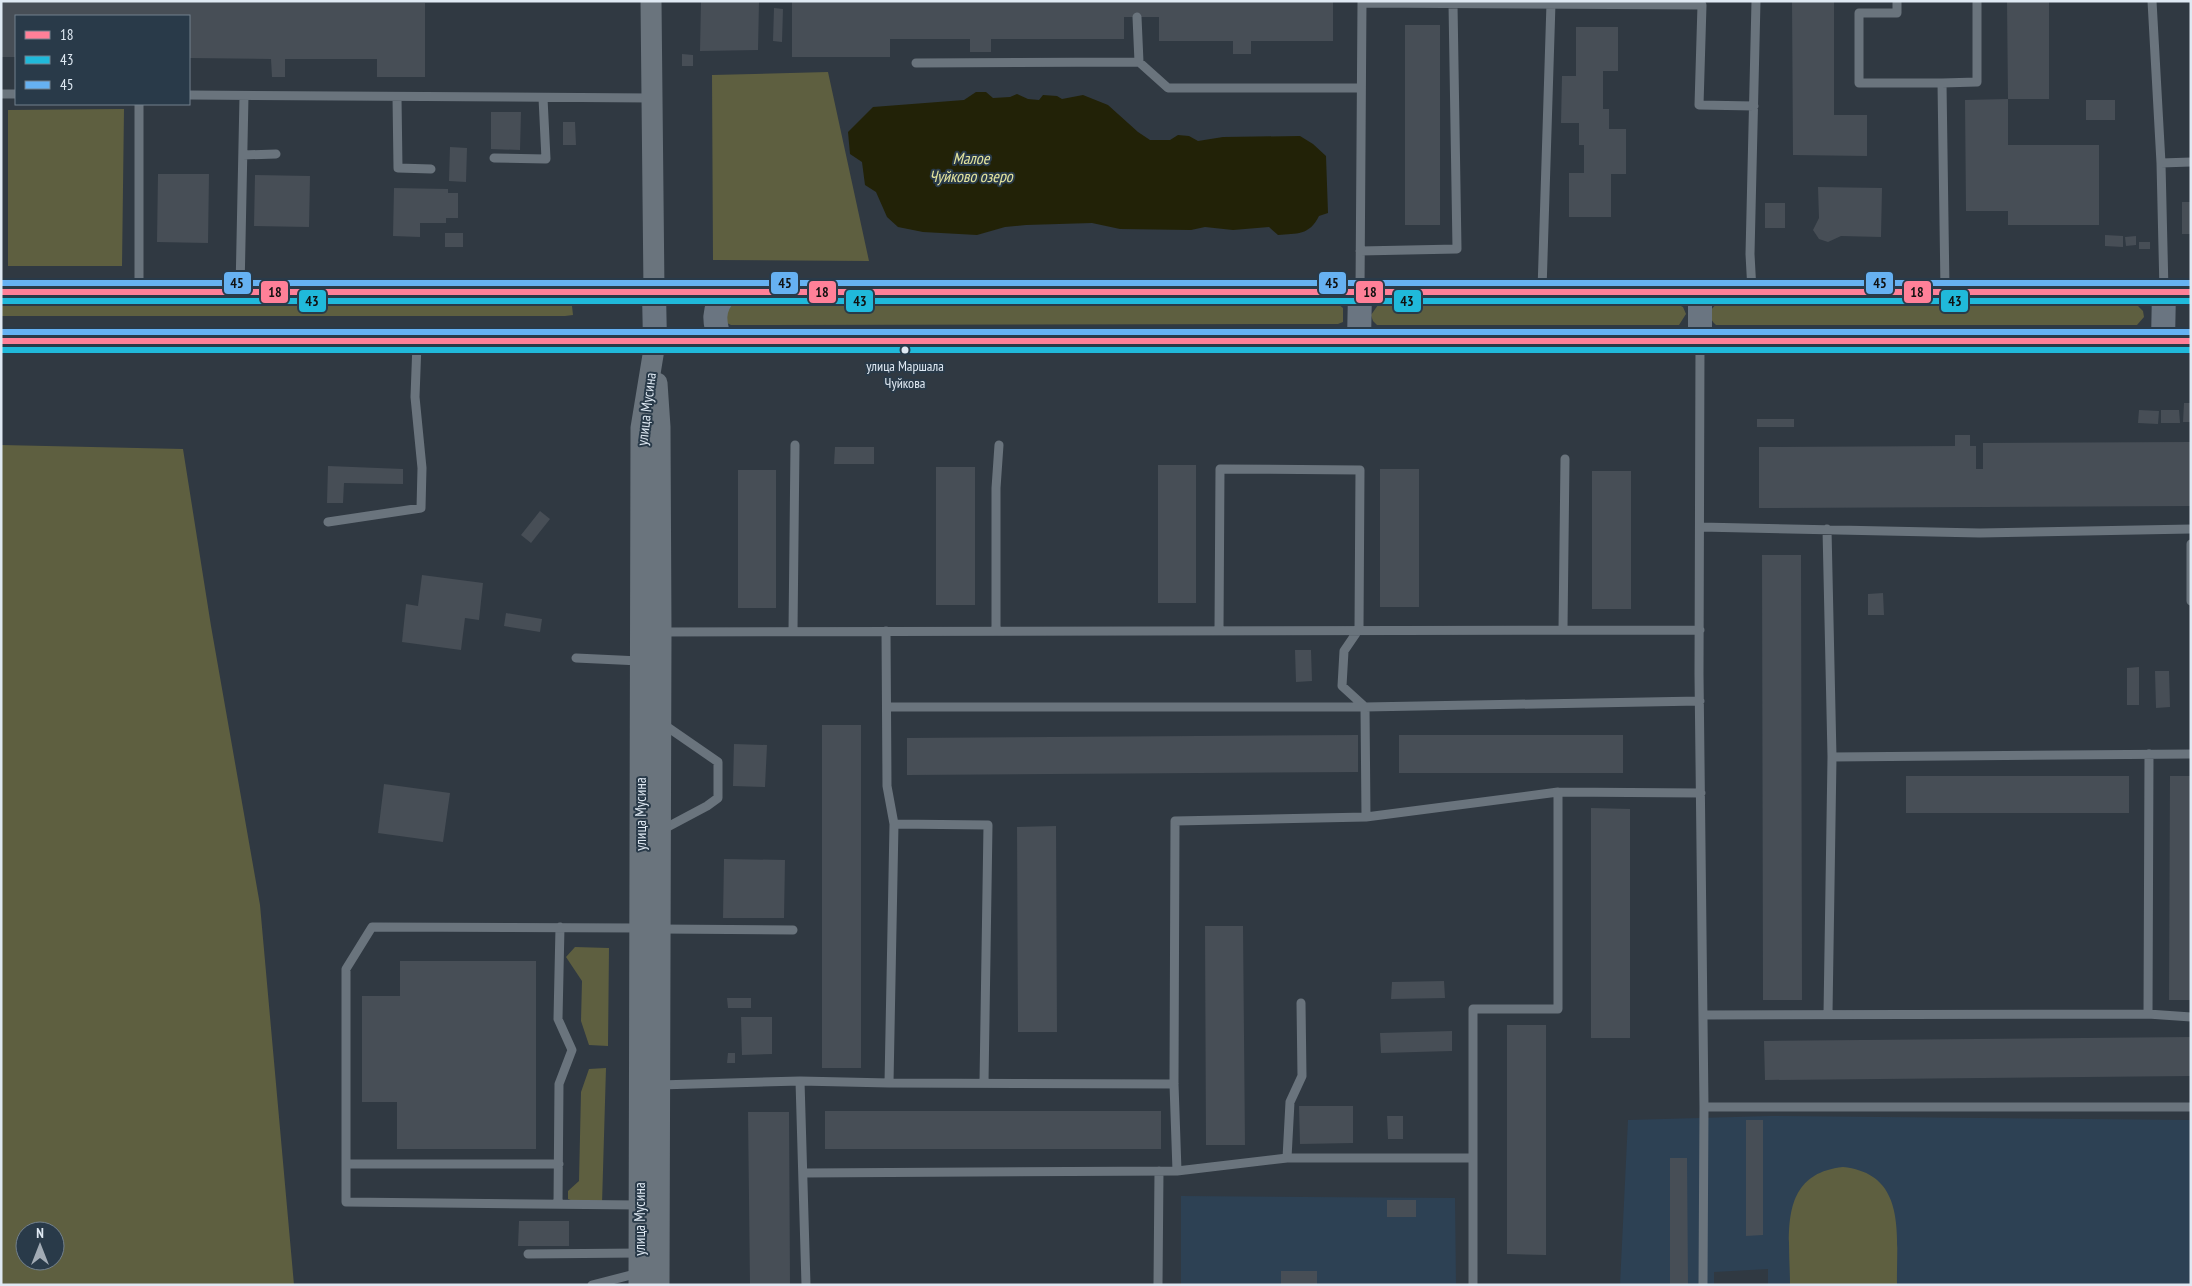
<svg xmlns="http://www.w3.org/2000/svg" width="2192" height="1286" viewBox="0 0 2192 1286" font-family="'PT Sans Narrow',sans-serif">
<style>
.built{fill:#2d4154}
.green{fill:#5e5f40;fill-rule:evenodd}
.water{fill:#222207}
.building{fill:#474e56}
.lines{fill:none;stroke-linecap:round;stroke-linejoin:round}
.service{stroke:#6a747d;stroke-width:9}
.tertiary{stroke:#6a747d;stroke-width:21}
.secondary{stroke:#6a7581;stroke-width:24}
.bus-1-casing{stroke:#293a49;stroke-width:10}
.bus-2-casing{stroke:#293a49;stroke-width:10}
.bus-3-casing{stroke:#293a49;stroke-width:10}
.bus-1{stroke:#ff8098;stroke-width:6}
.bus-2{stroke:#20b9da;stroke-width:6}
.bus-3{stroke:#66b1f2;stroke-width:6}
.bus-dot{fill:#dfe9f3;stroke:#293a49;stroke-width:2}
.labels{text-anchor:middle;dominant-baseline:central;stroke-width:4;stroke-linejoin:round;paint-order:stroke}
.bus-label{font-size:14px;fill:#dfe9f3;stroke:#293a49}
.street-label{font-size:15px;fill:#dfe9f3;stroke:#293a49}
.water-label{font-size:16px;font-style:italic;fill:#e5e59e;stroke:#293a49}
.line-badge{stroke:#293a49;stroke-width:2}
.pale-badge-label{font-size:14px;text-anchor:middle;font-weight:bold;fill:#111}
</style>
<rect width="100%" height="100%" fill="#303942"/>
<path class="built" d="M 1770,1116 L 2191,1120 L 2191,1285 L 1768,1285 L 1768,1269 L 1714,1272 L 1714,1285 L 1620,1285 L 1628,1120 Z
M 1181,1196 L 1455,1198 L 1456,1285 L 1181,1285 Z"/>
<path class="green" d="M 828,72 L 869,261 L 713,260 L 712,75 Z
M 124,109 L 122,266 L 8,266 L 8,110 Z
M 1338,304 L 1343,308 L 1343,322 L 1338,324 L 731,325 L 727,323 L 726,309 L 732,305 Z
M 1677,304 L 1683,307 L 1686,314 L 1679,325 L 1377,325 L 1373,321 L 1371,315 L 1378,305 Z
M 1717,304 L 2138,306 L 2143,311 L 2144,317 L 2137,325 L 1716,325 C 1708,318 1708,310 1717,304 Z
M 1,305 L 566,306 L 572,306 L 573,315 L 565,316 L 1,316 Z
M 1,445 L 183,449 L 211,626 L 260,905 L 294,1285 L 1,1285 ZM 25,1231 L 55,1231 L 55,1261 L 25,1261 Z
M 575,947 L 609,948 L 608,1046 L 589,1045 L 581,1021 L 582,981 L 566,957 Z
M 606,1068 L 602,1204 L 581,1204 L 568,1199 L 568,1191 L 579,1181 L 581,1092 L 589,1069 Z
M 1843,1167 C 1908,1174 1896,1236 1897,1285 L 1790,1285 C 1790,1236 1777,1174 1843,1167 Z"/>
<path class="water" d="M 976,92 L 986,92 L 993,98 L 1010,97 L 1017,94 L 1028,99 L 1039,100 L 1043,95 L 1057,96 L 1062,99 L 1083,95 L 1108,105 L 1138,132 L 1150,140 L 1170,140 L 1178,135 L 1189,136 L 1198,141 L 1223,137 L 1300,136 L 1313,144 L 1326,156 L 1328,213 L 1319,216 C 1309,236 1297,233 1278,235 L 1269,227 L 1233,230 L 1205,227 L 1191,230 L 1120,229 L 1092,223 L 1026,225 L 1005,227 L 977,235 L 923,232 L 898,227 L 887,217 L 876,192 L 865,185 L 862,162 L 850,154 L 848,132 L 873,107 L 964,100 Z"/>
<path class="building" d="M 1,1 L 425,3 L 425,77 L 377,77 L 377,59 L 285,59 L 285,77 L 272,77 L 271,59 L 189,58 L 189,16 L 16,16 L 16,57 L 1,57 Z
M 701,1 L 759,1 L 758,50 L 700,51 Z
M 792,1 L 1333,1 L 1333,41 L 1251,41 L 1251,54 L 1233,54 L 1233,41 L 1159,41 L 1159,17 L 1124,17 L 1124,39 L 991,39 L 991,52 L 970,52 L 970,39 L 890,39 L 890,57 L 792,57 Z
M 1792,1 L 1834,1 L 1834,115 L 1867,115 L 1867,156 L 1793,155 Z
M 2007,1 L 2049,1 L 2049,99 L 2008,99 Z
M 774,8 L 783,9 L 782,42 L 773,41 Z
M 1405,25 L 1440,25 L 1440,225 L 1405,225 Z
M 1576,27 L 1618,27 L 1618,71 L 1603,71 L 1603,109 L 1609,109 L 1609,129 L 1626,129 L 1626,174 L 1611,174 L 1611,217 L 1569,217 L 1569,173 L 1584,173 L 1584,145 L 1579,145 L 1579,123 L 1561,123 L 1562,76 L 1576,76 Z
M 682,54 L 693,55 L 693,66 L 682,66 Z
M 2008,99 L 2008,145 L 2099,145 L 2099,225 L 2008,225 L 2008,211 L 1966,211 L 1965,100 Z
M 2086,100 L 2115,100 L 2115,120 L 2086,120 Z
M 491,112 L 521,112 L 520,150 L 491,149 Z
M 563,122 L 575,122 L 576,145 L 563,145 Z
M 450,147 L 467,148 L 466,182 L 449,181 Z
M 158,174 L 209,174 L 208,243 L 157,242 Z
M 255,175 L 310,176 L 309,227 L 254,226 Z
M 1818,187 L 1882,188 L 1881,237 L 1841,236 L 1828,242 L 1819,239 L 1813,230 L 1819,218 Z
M 394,188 L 448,189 L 448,193 L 458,193 L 458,218 L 446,218 L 446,223 L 420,223 L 420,237 L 393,236 Z
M 2182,202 L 2191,202 L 2191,234 L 2182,234 Z
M 1765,203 L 1785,203 L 1785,228 L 1765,228 Z
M 445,233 L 463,233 L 463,247 L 445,247 Z
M 2105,235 L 2123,236 L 2123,247 L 2105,246 Z
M 2136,236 L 2136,245 L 2126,246 L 2125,237 Z
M 2139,242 L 2150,242 L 2150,249 L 2139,249 Z
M 2184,403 L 2191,403 L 2191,422 L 2183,422 Z
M 2139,410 L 2159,411 L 2158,424 L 2138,423 Z
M 2161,410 L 2179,410 L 2180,423 L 2161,423 Z
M 1757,419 L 1794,419 L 1794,427 L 1757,427 Z
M 1955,435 L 1970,435 L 1970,446 L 1976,446 L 1976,469 L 1983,469 L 1983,443 L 2191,442 L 2191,506 L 1759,508 L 1759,447 L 1955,446 Z
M 835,447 L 874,447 L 874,464 L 834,464 Z
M 1158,465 L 1196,465 L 1196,603 L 1158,603 Z
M 328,466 L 403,469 L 403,484 L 344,483 L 343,503 L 327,503 Z
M 936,467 L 975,467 L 975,605 L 936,605 Z
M 1380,469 L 1419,469 L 1419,607 L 1380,607 Z
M 738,470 L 776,470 L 776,608 L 738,608 Z
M 1592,471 L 1631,471 L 1631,609 L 1592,609 Z
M 540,511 L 550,519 L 531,543 L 521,535 Z
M 1762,555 L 1801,555 L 1802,1000 L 1763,1000 Z
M 422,575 L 483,583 L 479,620 L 465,618 L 461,650 L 402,642 L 406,604 L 418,606 Z
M 1883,593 L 1884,615 L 1868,615 L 1868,594 Z
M 506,613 L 542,619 L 540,632 L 504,626 Z
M 1295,650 L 1311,650 L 1312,681 L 1296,682 Z
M 2139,667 L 2139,705 L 2127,705 L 2127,668 Z
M 2155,671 L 2169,671 L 2170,707 L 2156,708 Z
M 822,725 L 861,725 L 861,1068 L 822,1068 Z
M 1358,735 L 1358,772 L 907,775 L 907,738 Z
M 1399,735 L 1623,735 L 1623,773 L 1399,773 Z
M 734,744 L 767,745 L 765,787 L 733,786 Z
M 1906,776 L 2129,776 L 2129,813 L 1906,813 Z
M 2170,776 L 2191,776 L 2191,1000 L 2169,1000 Z
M 384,784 L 450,793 L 443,842 L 378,833 Z
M 1591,808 L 1630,809 L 1630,1038 L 1591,1038 Z
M 1056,826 L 1057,1032 L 1018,1032 L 1017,827 Z
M 724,859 L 785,860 L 784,918 L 723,918 Z
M 1205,926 L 1243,926 L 1245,1145 L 1206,1145 Z
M 400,961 L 536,961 L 536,1149 L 397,1149 L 397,1102 L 362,1102 L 362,996 L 400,996 Z
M 1444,981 L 1445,998 L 1391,999 L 1392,982 Z
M 727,998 L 751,998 L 751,1008 L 728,1008 Z
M 741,1017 L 772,1017 L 772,1054 L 742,1055 Z
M 1507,1025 L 1546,1025 L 1546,1255 L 1507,1254 Z
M 1452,1031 L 1452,1051 L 1381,1053 L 1380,1033 Z
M 2191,1037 L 2191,1076 L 1765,1080 L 1764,1041 Z
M 728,1053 L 735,1053 L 735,1063 L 727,1063 Z
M 1299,1106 L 1353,1106 L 1353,1143 L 1300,1144 Z
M 825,1111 L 1161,1111 L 1161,1149 L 825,1149 Z
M 748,1112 L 789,1112 L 790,1285 L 750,1285 Z
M 1387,1116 L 1403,1116 L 1403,1139 L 1388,1139 Z
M 1746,1120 L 1763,1120 L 1763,1235 L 1746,1236 Z
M 1670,1158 L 1687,1158 L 1688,1285 L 1670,1285 Z
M 1387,1200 L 1416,1200 L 1416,1217 L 1387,1217 Z
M 519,1221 L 569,1221 L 569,1246 L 518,1246 Z
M 1281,1271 L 1317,1271 L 1317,1285 L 1281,1285 Z"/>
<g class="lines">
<path class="service" d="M 1897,1 L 1897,13 L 1859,13 L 1859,83 L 1942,83
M 2152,1 L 2161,163 L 2164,291
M 1362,3 L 1702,5 L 1699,105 L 1754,106
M 1137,17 L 1139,62
M 916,63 L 1139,62 L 1168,88 L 1361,88
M 1,94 L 16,94
M 189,95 L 652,98
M 397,97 L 398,168 L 431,169
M 139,104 L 139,291
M 243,155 L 276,154
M 494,158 L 546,159 L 543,98
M 2161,163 L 2191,162
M 1360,251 L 1457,249 L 1453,4
M 240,290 L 244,96
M 1542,290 L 1551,3
M 1945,290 L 1942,83 L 1977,82 L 1977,1
M 1360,291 L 1362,1
M 1752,291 L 1750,254 L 1756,1
M 1700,343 L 1699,674 L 1704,1107 L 1703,1285
M 328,522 L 421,508 L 422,468 L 415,397 L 417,343
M 1700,527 L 1980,533 L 2191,529
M 1827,529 L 1832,757 L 1828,1014
M 2191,544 L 2191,601
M 1219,630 L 1220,469 L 1360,470 L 1359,629 L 1344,651 L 1342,686 L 1365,707 L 1366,817
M 1563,630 L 1565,459
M 793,631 L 795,445
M 996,631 L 996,488 L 999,445
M 660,632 L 1700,630
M 576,658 L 640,661
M 887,707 L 1365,707 L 1700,701
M 1832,757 L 2191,754
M 894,824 L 988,825 L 984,1083
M 660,831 L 707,806 L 718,798 L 718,762 L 663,724
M 660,929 L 793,930
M 2148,1014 L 2149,754
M 1704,1015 L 2148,1014 L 2191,1017
M 800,1081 L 889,1083 L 894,824 L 887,786 L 886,631
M 889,1083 L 1174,1084
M 659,1085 L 800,1081 L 806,1285
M 1704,1107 L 2191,1107
M 1287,1158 L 1290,1102 L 1302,1076 L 1301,1003
M 346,1164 L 559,1164
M 1177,1171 L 1174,1084 L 1175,821 L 1366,817 L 1558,792
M 804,1173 L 1177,1171 L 1287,1158 L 1472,1158
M 558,1204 L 559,1084 L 572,1050 L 558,1019 L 560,927
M 638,1205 L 346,1202 L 346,969 L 372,927 L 640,928
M 528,1254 L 639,1253
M 592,1285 L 639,1273
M 1158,1285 L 1159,1171
M 1473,1285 L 1473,1009 L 1558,1009 L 1558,792 L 1701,793"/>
<path class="tertiary" d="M 651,1 L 654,292
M 657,383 L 660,427 L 661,632 L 659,1285
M 639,1285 L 641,428 L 655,343"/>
<path class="secondary" d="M 1,292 L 2191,292
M 654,292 L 655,343
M 1700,340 L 1700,292
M 1,341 C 731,344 1461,341 2191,341
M 1359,341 L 1360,292
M 2163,341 L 2164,291
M 721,343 C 714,323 711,309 727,292"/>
<g class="bus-1-casing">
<path id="bus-1" d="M 1,292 L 2191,292
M 1,341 L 2191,341"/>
</g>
<g class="bus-2-casing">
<path id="bus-2" d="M 1,301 L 2191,301
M 1,350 L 2191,350"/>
</g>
<g class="bus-3-casing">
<path id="bus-3" d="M 1,283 L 2191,283
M 1,332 L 2191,332"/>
</g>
<use href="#bus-1" class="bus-1"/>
<use href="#bus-2" class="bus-2"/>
<use href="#bus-3" class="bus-3"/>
</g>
<circle class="bus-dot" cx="905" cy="350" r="4.5"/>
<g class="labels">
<g class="bus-label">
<text x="905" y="366">улица Маршала<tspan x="905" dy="17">Чуйкова</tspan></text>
</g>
<g class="street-label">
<text transform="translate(646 409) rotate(-83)">улица Мусина</text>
<text transform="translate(640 814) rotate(-90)">улица Мусина</text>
<text transform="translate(639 1219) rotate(-90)">улица Мусина</text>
</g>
<g class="water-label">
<text x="971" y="158">Малое<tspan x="971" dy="18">Чуйково озеро</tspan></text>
</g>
</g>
<g class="line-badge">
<rect x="223" y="271" width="29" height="24" rx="5" fill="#66b1f2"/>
<rect x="770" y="271" width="29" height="24" rx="5" fill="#66b1f2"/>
<rect x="1318" y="271" width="29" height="24" rx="5" fill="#66b1f2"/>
<rect x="1865" y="271" width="29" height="24" rx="5" fill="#66b1f2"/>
<rect x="260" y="280" width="29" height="24" rx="5" fill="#ff8098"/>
<rect x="808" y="280" width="29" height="24" rx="5" fill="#ff8098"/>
<rect x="1355" y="280" width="29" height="24" rx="5" fill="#ff8098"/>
<rect x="1903" y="280" width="29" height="24" rx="5" fill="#ff8098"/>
<rect x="298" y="289" width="29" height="24" rx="5" fill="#20b9da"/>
<rect x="845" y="289" width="29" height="24" rx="5" fill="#20b9da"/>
<rect x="1393" y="289" width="29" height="24" rx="5" fill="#20b9da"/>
<rect x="1940" y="289" width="29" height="24" rx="5" fill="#20b9da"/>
</g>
<g class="pale-badge-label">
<text x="237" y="288">45</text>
<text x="785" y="288">45</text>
<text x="1332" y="288">45</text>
<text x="1880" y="288">45</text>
<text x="275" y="297">18</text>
<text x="822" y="297">18</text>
<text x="1370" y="297">18</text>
<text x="1917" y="297">18</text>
<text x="312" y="306">43</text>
<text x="860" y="306">43</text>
<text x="1407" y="306">43</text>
<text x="1955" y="306">43</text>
</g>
<rect width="2192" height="1286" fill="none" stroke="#dfe9f3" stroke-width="5"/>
<rect x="15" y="15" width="175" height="90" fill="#293a49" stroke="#72808d"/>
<rect x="25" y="31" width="25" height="8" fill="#ff8098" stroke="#72808d"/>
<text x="60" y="40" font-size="15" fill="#dfe9f3">18</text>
<rect x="25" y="56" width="25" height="8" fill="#20b9da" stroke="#72808d"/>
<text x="60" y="65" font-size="15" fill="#dfe9f3">43</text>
<rect x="25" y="81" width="25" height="8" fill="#66b1f2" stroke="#72808d"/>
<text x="60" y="90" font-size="15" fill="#dfe9f3">45</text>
<g transform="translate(40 1246)"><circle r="24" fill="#293a49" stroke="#72808d"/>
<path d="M0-4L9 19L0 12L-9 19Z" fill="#a2abb5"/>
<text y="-8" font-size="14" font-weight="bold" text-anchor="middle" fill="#dfe9f3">N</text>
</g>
</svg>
